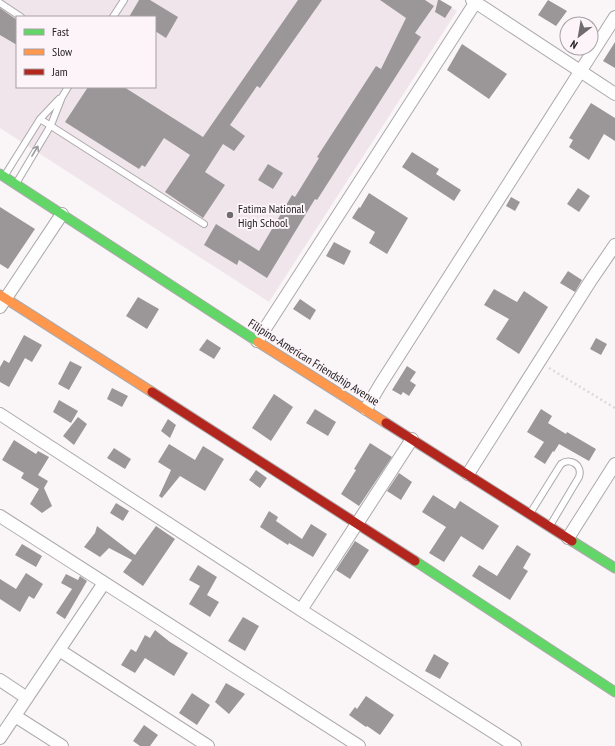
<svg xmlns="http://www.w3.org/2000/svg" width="615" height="746" viewBox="0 0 615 746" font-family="'PT Sans Narrow',sans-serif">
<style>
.built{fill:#efe5ea;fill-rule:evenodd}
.building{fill:#9b9799}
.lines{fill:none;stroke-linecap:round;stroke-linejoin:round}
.lane-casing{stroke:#aca9ab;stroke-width:8}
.street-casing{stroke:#aca9ab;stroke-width:14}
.fast-casing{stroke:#aca9ab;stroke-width:11}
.slow-casing{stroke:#aca9ab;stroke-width:11}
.jam-casing{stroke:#aca9ab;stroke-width:11}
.path{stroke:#dbd9da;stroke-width:2.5;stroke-dasharray:2 3;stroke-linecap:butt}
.lane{stroke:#fefefe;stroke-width:6}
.street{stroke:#fefefe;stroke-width:12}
.fast{stroke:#63d668;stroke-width:9}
.slow{stroke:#ff974d;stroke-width:9}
.jam{stroke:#b3261e;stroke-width:9}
.oneway{stroke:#9d9b9c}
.poi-dot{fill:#706c6e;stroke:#fcf4f8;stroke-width:1.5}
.labels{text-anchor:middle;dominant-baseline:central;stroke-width:4;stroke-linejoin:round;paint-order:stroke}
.poi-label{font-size:12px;fill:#262224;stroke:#fcf4f8;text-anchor:start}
.street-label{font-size:12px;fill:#262224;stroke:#fcf4f8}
</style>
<rect width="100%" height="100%" fill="#faf6f8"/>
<path class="built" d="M 0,0 L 440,0 L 457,11 L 269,302 L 0,128 ZM 17,17 L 155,17 L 155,87 L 17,87 Z"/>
<path class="building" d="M 139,0 L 150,0 L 178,17 L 166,38 L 155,31 L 155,17 L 129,17 Z
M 298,0 L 322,0 L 260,88 L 257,86 L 230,125 L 245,136 L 234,151 L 223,144 L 205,172 L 225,185 L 203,218 L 165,192 L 190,155 L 164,138 L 145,167 L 142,165 L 139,169 L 65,122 L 88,87 L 124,87 L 203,137 Z
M 380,0 L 425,0 L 434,6 L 415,33 L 421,37 L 317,200 L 315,199 L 267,278 L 239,260 L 237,265 L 204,245 L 216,224 L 259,251 L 292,195 L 295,197 L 319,158 L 317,157 L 376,66 L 381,69 L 406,18 Z
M 438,0 L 440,0 L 452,7 L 445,18 L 435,12 Z
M 548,0 L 567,11 L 556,26 L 538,15 Z
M 0,8 L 17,20 L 17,45 L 0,35 Z
M 615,42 L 615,68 L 603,61 Z
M 462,44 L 507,74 L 489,99 L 447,70 Z
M 591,103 L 615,118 L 615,141 L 604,134 L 589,160 L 569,147 L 573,140 L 569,138 Z
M 412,152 L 439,169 L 436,174 L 461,190 L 454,201 L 402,167 Z
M 268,164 L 283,173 L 273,189 L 258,180 Z
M 578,188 L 590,196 L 579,212 L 567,204 Z
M 369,193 L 408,218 L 387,254 L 369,243 L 375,232 L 352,218 L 359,207 L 360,208 Z
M 511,197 L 520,202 L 515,211 L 506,206 Z
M 0,207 L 35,229 L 8,269 L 0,264 Z
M 334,242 L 351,251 L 344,265 L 326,256 Z
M 568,271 L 582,280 L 575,292 L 560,283 Z
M 494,289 L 517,302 L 524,291 L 548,307 L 519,354 L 496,339 L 509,319 L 484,305 Z
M 138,297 L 159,309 L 147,329 L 126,316 Z
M 300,299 L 316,310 L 310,320 L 293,309 Z
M 24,335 L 42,345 L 32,362 L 25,358 L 9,387 L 0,382 L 0,367 L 4,360 L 9,363 Z
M 596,338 L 607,344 L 601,355 L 590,349 Z
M 207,339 L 221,348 L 214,359 L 199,350 Z
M 70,361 L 82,367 L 69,390 L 58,384 Z
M 407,366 L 416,372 L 410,381 L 416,385 L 409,396 L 403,392 L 401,395 L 392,390 Z
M 112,388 L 128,396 L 122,407 L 107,399 Z
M 274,394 L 293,407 L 271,441 L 252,428 Z
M 59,400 L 78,411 L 71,423 L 53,412 Z
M 315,409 L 336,422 L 328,436 L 306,423 Z
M 541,409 L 552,416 L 548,423 L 566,434 L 567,432 L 596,449 L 589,461 L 559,444 L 554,452 L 553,451 L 545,464 L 534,457 L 544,442 L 527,432 Z
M 78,417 L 87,424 L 74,445 L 63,436 Z
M 168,419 L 176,425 L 170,438 L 161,431 Z
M 14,440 L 36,454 L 38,451 L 49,457 L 38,475 L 48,481 L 44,488 L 52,506 L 42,513 L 30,504 L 39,489 L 21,478 L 24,473 L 2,460 Z
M 370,443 L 392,457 L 359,506 L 341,494 L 356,470 L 354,469 Z
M 169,444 L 195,460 L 203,446 L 224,459 L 205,491 L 180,476 L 162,498 L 159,496 L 171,470 L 158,462 Z
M 114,448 L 131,459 L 125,469 L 107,458 Z
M 256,470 L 267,478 L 260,488 L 249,480 Z
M 399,473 L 412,482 L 401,500 L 387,491 Z
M 433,495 L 455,509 L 460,501 L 499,526 L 483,550 L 461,536 L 444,562 L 429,553 L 446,527 L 422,512 Z
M 116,503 L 129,511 L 123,521 L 110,513 Z
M 269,511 L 278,517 L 276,521 L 302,539 L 311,524 L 327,534 L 313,557 L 289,543 L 288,545 L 260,527 Z
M 97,526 L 135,555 L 156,526 L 175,539 L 143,586 L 123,572 L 132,560 L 109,548 L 100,557 L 84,547 L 95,533 Z
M 355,541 L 369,550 L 350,579 L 336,570 Z
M 22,544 L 42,556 L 36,567 L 15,555 Z
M 517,545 L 531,554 L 523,568 L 528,571 L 510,600 L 472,576 L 479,565 L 497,576 Z
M 198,565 L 217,577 L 207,595 L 219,602 L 210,617 L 189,604 L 200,586 L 189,580 Z
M 26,573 L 43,584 L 34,599 L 29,596 L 20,612 L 0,599 L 0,579 L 16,589 Z
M 66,574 L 78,580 L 80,576 L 87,581 L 65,619 L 56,613 L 72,589 L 61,583 Z
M 243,617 L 259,626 L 245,651 L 228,641 Z
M 155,630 L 170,642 L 188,653 L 174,676 L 145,658 L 135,673 L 121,665 L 131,649 L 136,652 L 145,635 L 150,638 Z
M 434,654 L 449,663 L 440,679 L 425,671 Z
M 226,683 L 245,694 L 229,714 L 215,702 Z
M 192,693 L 210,705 L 197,725 L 179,713 Z
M 366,696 L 394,715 L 380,735 L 367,726 L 366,727 L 349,715 L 355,707 L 357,709 Z
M 144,725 L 158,735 L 150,746 L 140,746 L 133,741 Z"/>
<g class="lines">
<g class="lane-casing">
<path id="lane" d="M 0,3 L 21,17
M 113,17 L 124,0
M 40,119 L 204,224
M 5,175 L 40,119 L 59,99
M 17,182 L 51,125 L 62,97 L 68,87
M 531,512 L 561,464 C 570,457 583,465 579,477 L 551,524"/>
</g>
<g class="street-casing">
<path id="street" d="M 472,0 L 615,94
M 0,307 L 62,214
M 257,341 L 477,0
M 366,409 L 380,385 L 615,17
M 0,414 L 301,610 L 515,746
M 468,474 L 591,280 L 615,245
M 0,516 L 359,746
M 568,538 L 615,464
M 301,610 L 412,439
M 59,650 L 208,746
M 0,680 L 27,698
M 15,716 L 62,746
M 0,738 L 104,583"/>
</g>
<g class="fast-casing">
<path id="fast" d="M 0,174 L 258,342
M 572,541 L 615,568
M 415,561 L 615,692"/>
</g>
<g class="slow-casing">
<path id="slow" d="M 0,295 L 152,392
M 258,342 L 386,423"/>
</g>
<g class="jam-casing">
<path id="jam" d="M 152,392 L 415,561
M 386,423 L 572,541"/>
</g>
<path class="path" d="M 549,368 L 615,408"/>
<use href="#lane" class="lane"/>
<use href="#street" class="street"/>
<use href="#fast" class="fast"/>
<use href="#slow" class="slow"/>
<use href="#jam" class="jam"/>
</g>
<defs><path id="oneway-shaft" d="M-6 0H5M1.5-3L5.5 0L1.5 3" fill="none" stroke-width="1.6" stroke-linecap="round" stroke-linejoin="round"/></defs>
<use class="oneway" href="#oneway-shaft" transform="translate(35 151) rotate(-59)"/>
<circle class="poi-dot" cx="230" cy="215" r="4"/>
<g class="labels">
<g class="poi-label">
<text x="238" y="208">Fatima National<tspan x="238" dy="14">High School</tspan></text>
</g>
<g class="street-label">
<text transform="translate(314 362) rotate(32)">Filipino-American Friendship Avenue</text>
</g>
</g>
<rect x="16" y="16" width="140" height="72" fill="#fcf4f8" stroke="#a6a0a3"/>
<rect x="24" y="29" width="20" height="6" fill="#63d668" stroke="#a6a0a3"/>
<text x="52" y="36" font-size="12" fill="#262224">Fast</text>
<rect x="24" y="49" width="20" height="6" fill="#ff974d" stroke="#a6a0a3"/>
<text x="52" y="56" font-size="12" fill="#262224">Slow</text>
<rect x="24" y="69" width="20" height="6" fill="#b3261e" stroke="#a6a0a3"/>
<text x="52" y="76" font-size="12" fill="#262224">Jam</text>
<g transform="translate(579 36) rotate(211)"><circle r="19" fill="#fcf4f8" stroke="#a6a0a3"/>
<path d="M0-3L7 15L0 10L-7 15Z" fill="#706c6e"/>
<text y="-6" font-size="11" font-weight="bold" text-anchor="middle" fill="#262224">N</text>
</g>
</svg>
